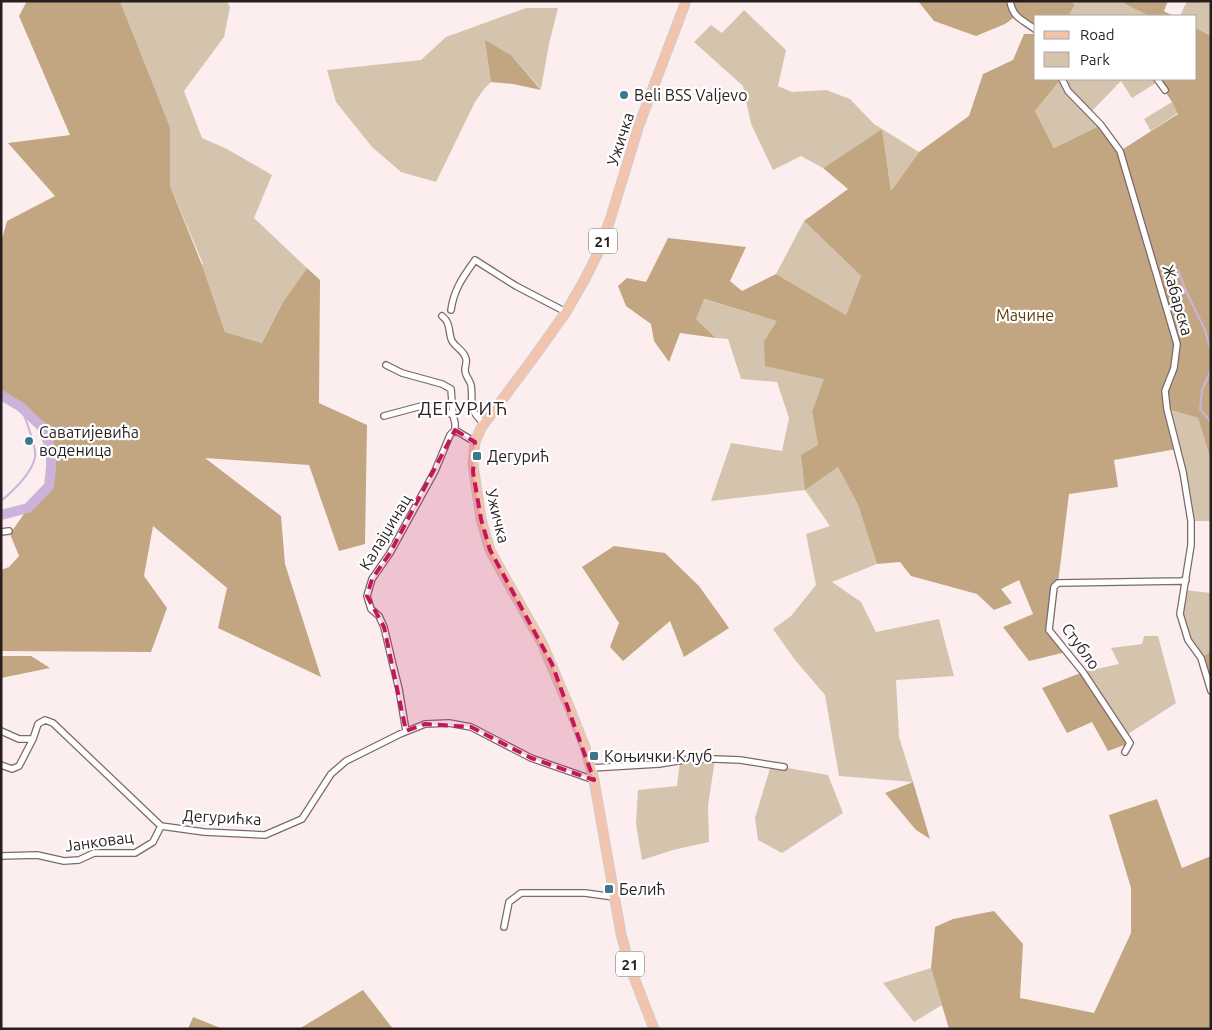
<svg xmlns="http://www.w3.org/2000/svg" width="1212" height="1030" viewBox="0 0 1212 1030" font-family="Ubuntu,sans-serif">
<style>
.green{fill:#d5c4ad}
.forest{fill:#c1a681}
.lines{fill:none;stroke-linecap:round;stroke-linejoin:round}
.stream{stroke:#cdb3d9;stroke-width:2}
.river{stroke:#cdb3d9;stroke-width:10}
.street-casing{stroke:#7d6969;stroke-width:8}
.primary-casing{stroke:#cfcece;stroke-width:11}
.street{stroke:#fff;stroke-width:5.5}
.primary{stroke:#f2c3ad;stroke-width:9}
.marked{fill:#c2185b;fill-opacity:0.2;stroke:#c2185b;stroke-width:4;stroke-dasharray:10 6;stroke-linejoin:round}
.poi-dot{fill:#3b788f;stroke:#fff;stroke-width:2}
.labels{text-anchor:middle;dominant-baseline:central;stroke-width:4.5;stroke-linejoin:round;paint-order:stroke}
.shield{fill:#fff;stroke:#686262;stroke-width:1}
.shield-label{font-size:15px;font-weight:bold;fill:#271e1f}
.poi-label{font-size:16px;fill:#271e1f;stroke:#fff;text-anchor:start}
.street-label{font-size:16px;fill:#271e1f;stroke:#fff}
.park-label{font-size:16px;fill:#5a3e0f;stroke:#fff}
.quarter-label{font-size:19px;letter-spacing:1px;fill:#352425;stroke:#fff}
</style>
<rect width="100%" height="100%" fill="#fceeee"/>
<path class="green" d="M 120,1 L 227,1 L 230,7 L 224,37 L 184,91 L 202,138 L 227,149 L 272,175 L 254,218 L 307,268 L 283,302 L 262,343 L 225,332 L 202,265 L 203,264 L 170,186 L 170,127 Z
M 1071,1 L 1119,1 L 1149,16 L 1068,16 L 1075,5 Z
M 1187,1 L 1203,1 L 1211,4 L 1211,36 L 1196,28 L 1196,16 L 1180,16 Z
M 526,8 L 558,8 L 549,44 L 541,89 L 511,55 L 486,41 L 491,82 L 484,89 L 475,102 L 436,182 L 401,172 L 372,147 L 336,102 L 327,70 L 421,60 L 446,37 Z
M 744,10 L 786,50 L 778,86 L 792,92 L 826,90 L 850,99 L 874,124 L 919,152 L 891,191 L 882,129 L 823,168 L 801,156 L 773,170 L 751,124 L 743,86 L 694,42 L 711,25 L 722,33 Z
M 1061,79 L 1157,79 L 1159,81 L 1132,98 L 1121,81 L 1090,113 L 1101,125 L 1054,148 L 1035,111 Z
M 1172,102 L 1178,113 L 1151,131 L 1144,119 Z
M 804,221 L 861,276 L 846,315 L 776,274 Z
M 703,299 L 778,321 L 764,341 L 825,379 L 812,412 L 818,445 L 805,489 L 838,467 L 858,505 L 877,564 L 832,582 L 861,602 L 876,632 L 939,619 L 954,676 L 896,680 L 899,737 L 913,782 L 839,776 L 825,695 L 795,660 L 773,629 L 791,616 L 816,585 L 806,534 L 830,526 L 805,490 L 711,501 L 731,443 L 782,451 L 789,418 L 777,382 L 741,379 L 728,339 L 716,338 L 696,319 Z
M 1167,409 L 1198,418 L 1211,461 L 1211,521 L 1191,521 Z
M 1184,590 L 1211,593 L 1211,651 L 1201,658 L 1188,640 L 1180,614 Z
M 1144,636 L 1158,636 L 1176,703 L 1125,736 L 1083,672 L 1119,664 L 1111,648 L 1142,644 Z
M 715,759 L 708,806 L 709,842 L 673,850 L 642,860 L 636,824 L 638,790 L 677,786 L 680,761 Z
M 771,765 L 828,775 L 843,813 L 782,853 L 758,840 L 755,818 Z
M 931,968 L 942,1005 L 914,1022 L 883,983 Z"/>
<path class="forest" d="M 27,1 L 120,1 L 170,127 L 170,186 L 202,265 L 225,332 L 262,343 L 283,302 L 307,268 L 320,280 L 319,403 L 367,425 L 365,544 L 339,551 L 309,465 L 205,458 L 281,516 L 285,564 L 321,677 L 218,628 L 227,588 L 153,526 L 144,576 L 167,608 L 151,652 L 1,651 L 1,570 L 9,567 L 19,556 L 10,534 L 28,508 L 49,486 L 51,467 L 51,450 L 41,426 L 21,407 L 1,395 L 1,243 L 7,221 L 55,196 L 8,143 L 70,135 L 19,16 Z
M 918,1 L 1071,1 L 1075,5 L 1068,16 L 1036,16 L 1036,26 L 1031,26 L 1016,16 L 1005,24 L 976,36 L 934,21 Z
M 1119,1 L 1168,1 L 1164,11 L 1173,16 L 1149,16 Z
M 1196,28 L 1211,36 L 1211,461 L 1198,418 L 1167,409 L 1177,449 L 1114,460 L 1118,487 L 1069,494 L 1058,583 L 1054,587 L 1049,630 L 1066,652 L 1029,661 L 1003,627 L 1033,614 L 1019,580 L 1001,589 L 1012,603 L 994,610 L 977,594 L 911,576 L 900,562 L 877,564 L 858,505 L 838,467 L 805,490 L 801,455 L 818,445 L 812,412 L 824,379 L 765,366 L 764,341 L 777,321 L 704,299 L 696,319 L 716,338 L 680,333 L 669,362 L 654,341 L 651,324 L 626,306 L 618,286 L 627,278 L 646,282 L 668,238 L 746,247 L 730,281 L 742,291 L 776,274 L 846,315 L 861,276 L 804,221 L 848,189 L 823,168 L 882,129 L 891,191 L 919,152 L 969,116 L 983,74 L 1013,60 L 1024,34 L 1036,34 L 1036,79 L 1061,79 L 1035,111 L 1054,148 L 1101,125 L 1120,151 L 1178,114 L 1172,102 L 1157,79 L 1196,79 Z
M 485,40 L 511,55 L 541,90 L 513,84 L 491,82 Z
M 614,546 L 665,553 L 699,586 L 729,628 L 684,657 L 670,621 L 623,661 L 610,647 L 619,623 L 582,567 Z
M 1211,651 L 1211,691 L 1201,658 Z
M 1,656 L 31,656 L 50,668 L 1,678 Z
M 1083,672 L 1130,743 L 1108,751 L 1092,722 L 1067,733 L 1042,688 Z
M 913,782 L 930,839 L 916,830 L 885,793 Z
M 1157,799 L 1182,868 L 1211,856 L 1211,1029 L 949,1029 L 931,968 L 935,927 L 953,919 L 994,911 L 1023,944 L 1020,998 L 1094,1013 L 1131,933 L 1131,888 L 1109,815 Z
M 363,990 L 393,1029 L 299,1029 Z
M 193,1017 L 223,1029 L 188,1029 Z"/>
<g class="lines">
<path class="stream" d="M 1178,270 L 1185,289 L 1205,330 L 1211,352
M 1211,363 L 1210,372 L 1202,390 L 1200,409 L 1211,422
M 1,501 C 13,491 32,473 35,457 C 37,447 25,418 21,407"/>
<path class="river" d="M 1,395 L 21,407 L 41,426 L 51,449 L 51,467 L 49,486 L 28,508 L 1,515"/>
<g class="street-casing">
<path id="street" d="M 1010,1 C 1013,19 1024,20 1036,30
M 1062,79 L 1068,91 L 1101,125 L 1120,151 L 1177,344 L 1174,368 L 1165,391 L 1167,409 L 1183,472 L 1191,521 L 1191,545 L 1180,614 L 1188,640 L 1201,658 L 1211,691
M 1157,79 L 1165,90
M 451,310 C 454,289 463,277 475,260 L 516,286 L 566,312
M 442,316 C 444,318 446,319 447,322 C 450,327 449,335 452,341 C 456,348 464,350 466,359 C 467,363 465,366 465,370 C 465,376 470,380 471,385 C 474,405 466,406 484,424
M 386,365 L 402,373 L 442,384 L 451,389 L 453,415 L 455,423 L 455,430
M 384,416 L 425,405 L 434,407 L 453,415
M 1,532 L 9,531
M 1,731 L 19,739 L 33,739 L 38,724 L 45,720 L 53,723 L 161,826 L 204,832 L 265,835 L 302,819 L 331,774 L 346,761 L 400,734 L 425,724 L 449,723 L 471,727 L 531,758 L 594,780
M 406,731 L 399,689 L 393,665 L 384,627 L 379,616 L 371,609 L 367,596 L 372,579 L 390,553 L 435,471 L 450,435 L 455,430 L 475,442
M 1125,752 L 1130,743 L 1083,672 L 1049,630 L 1054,587 L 1058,583 L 1181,581 L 1186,580
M 1,765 L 12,769 L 19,766 L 33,739
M 591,768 L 659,764 L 690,759 L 715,759 L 740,760 L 784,767
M 1,856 L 37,855 L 64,861 L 79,860 L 94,853 L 135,853 L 153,842 L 161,826
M 504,927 L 509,902 L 521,893 L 585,893 L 614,897"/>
</g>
<g class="primary-casing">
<path id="primary" d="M 654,1029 L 630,967 L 621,934 L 594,780 L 585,747 L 570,709 L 542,643 L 498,565 L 490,550 L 481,519 L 473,464 L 475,442 L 481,428 L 534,357 L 566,312 L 585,279 L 598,253 L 610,220 L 639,125 L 686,1"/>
</g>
<use href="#street" class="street"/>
<use href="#primary" class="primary"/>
</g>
<path class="marked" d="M 455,430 L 475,442 L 473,472 L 481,519 L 490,550 L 552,664 L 594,780 L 531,758 L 471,727 L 425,724 L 406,731 L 384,627 L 367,596 L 372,579 L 390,553 Z"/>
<g class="poi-dot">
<circle cx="624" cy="95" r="5"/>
<circle cx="29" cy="441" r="5"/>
<rect x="472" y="451" width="10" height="10" rx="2.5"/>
<rect x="589" y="751" width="10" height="10" rx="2.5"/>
<rect x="604" y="884" width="10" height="10" rx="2.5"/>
</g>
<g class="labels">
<g class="shield">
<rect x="589" y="228.5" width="28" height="25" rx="4"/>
<rect x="616" y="951.5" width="28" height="25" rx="4"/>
</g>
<g class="shield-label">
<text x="603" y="241">21</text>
<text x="630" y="964">21</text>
</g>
<g class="poi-label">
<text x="634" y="95">Beli BSS Valjevo</text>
<text x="39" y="432">Саватијевића<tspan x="39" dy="18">воденица</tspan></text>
<text x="487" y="456">Дегурић</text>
<text x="604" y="756">Коњички Клуб</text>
<text x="619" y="889">Белић</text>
</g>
<g class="street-label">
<text transform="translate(620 139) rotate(-72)">Ужичка</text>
<text transform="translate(1178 300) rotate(74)">Жабарска</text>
<text transform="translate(498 516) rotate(76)">Ужичка</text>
<text transform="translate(385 532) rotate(-59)">Калајџинац</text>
<text transform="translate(1081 646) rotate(54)">Стубло</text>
<text transform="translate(222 817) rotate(3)">Дегурићка</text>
<text transform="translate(99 841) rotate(-8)">Јанковац</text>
</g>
<g class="park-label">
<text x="1025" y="315">Мачине</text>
</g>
<g class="quarter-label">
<text x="463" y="408">ДЕГУРИЋ</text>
</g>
</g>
<rect width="1212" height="1030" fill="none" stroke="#271e1f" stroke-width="5"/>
<rect x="1034" y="15" width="162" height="65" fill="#ffffff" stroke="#a9a5a5"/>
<rect x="1044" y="31" width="25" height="8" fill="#f2c3ad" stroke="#a9a5a5"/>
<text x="1080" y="40" font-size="15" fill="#271e1f">Road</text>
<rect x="1044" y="52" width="25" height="15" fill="#d5c4ad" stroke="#a9a5a5"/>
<text x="1080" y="65" font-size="15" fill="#271e1f">Park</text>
</svg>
